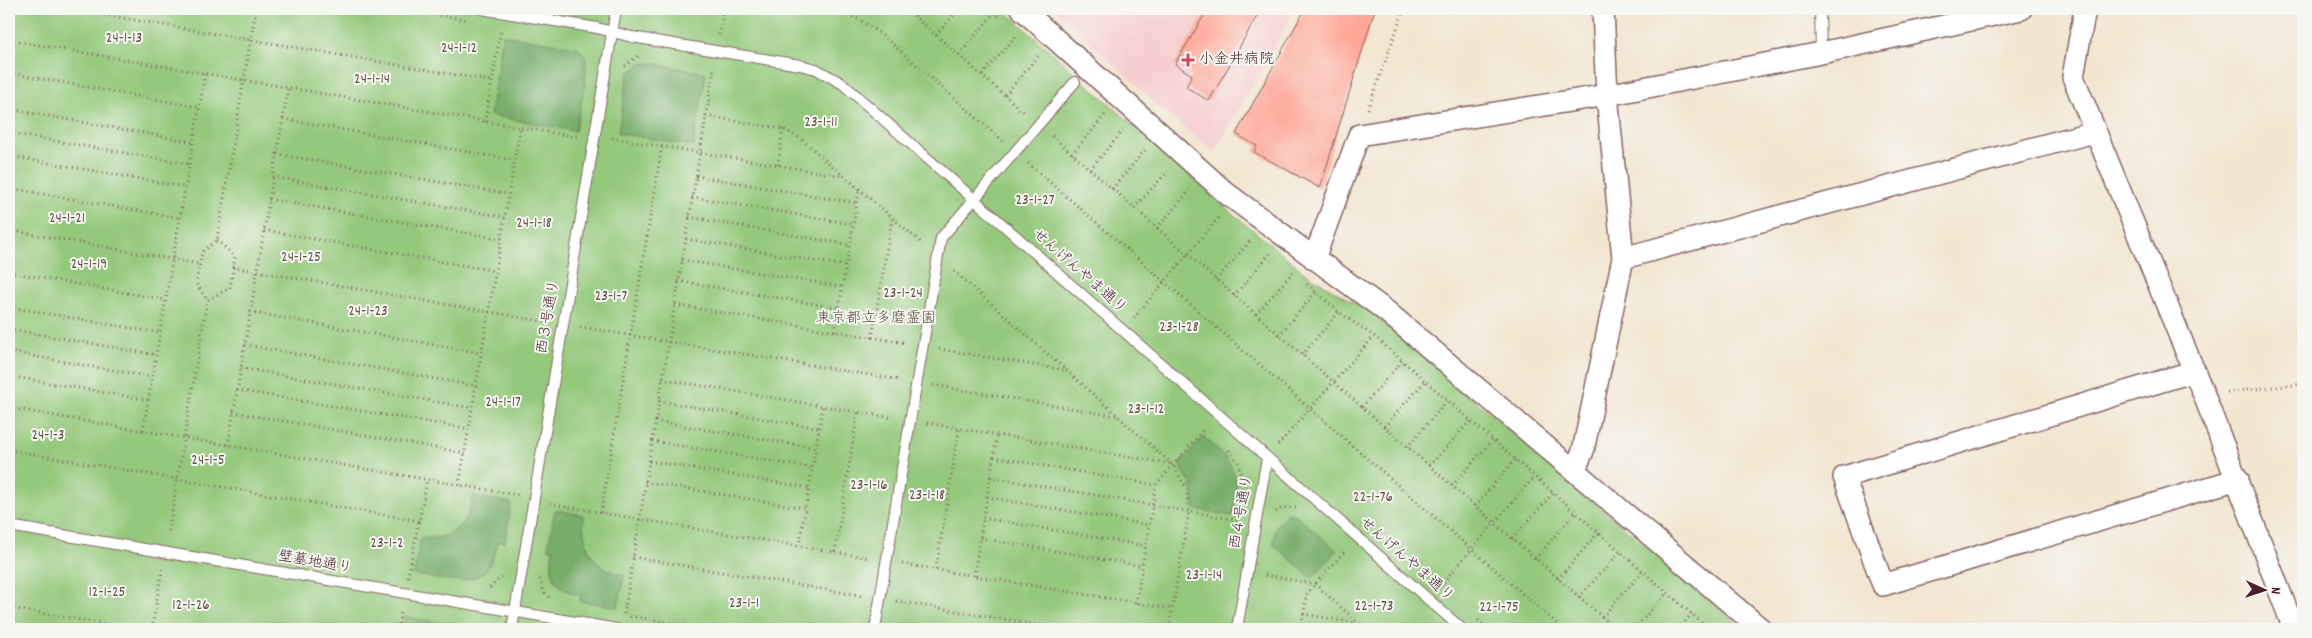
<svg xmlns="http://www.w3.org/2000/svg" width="2312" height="638" viewBox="0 0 2312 638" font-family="Dekko,'Klee One',sans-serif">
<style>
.built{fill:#f7cfd0}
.green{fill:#94c97b;stroke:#6f7453}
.forest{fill:#77ad6b;stroke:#60664b}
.building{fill:#ffa696}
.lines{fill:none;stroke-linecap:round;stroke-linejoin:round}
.service-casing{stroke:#856565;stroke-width:12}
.minor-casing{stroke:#856565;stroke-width:24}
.path{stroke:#856565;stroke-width:3;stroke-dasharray:1 4;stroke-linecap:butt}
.service{stroke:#fff;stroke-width:10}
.minor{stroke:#fff;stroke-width:21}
.poi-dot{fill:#d1495b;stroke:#f6f6f2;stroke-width:2}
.labels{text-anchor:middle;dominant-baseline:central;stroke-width:4;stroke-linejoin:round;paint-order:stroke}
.park-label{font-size:15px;fill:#605243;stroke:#f6f6f2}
.poi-label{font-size:15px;fill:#4a1f2b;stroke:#f6f6f2;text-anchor:start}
.street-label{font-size:15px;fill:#4a1f2b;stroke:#f6f6f2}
</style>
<rect width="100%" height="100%" fill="#f6f6f2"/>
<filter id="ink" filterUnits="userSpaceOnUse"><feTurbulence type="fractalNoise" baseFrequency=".02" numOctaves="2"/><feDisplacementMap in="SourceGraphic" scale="10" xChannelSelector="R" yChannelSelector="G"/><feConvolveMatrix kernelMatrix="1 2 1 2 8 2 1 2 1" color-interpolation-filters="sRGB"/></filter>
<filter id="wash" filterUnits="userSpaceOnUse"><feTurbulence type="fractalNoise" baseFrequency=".0096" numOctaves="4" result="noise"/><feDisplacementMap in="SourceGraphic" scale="20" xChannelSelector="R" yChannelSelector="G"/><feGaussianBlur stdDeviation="1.12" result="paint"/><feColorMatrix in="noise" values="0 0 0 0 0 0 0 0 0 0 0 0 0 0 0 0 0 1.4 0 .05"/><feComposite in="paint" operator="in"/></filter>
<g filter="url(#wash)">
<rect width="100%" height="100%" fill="#f3e6d1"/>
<path class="built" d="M 1055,9 L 1295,9 L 1215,152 L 1165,112 Z"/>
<path class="green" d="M 9,9 L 1003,9 L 1233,214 L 1307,274 L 1377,317 L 1743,629 L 9,629 Z"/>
<path class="forest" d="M 503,35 L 575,47 C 581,50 585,54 586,61 C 588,78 579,112 575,131 L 490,115 Z
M 649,63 L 706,73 L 693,146 L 618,133 L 628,74 L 640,64 Z
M 1204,437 C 1236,466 1240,472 1233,516 L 1195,509 L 1192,486 L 1179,464 Z
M 473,496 L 511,503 L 505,542 L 498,541 C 496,547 495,555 492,560 C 479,591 439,578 414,575 L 421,537 C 452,543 468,524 473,496 Z
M 555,510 L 583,515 C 583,546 590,568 624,575 L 618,607 L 580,601 L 581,595 C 554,590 549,575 553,549 L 548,548 Z
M 1288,513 L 1296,515 L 1337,551 L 1312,578 L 1273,544 L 1276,526 Z
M 405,617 L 440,623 L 441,629 L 403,629 Z"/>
<g id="blocks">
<path class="building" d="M 1208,9 L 1261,9 L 1209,101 L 1186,87 L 1192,75 L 1175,64 Z
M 1305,9 L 1375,9 L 1320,188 L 1254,152 L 1257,146 L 1236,134 Z"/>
</g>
</g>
<g filter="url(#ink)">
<use href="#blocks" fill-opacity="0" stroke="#856565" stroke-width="1"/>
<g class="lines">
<g class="service-casing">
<path id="service" d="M 481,9 L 597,28 L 632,37 L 800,65 L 816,69 L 843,84 L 1462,629
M 1820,9 L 1821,53
M 9,526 L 617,629
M 512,629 L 616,9
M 875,629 L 941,238 L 1075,82
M 1237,629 L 1267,458"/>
</g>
<g class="minor-casing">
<path id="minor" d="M 1022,9 L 1226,193 L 1386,311 L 1761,629
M 2085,9 L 2073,77 L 2204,395 L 2294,629
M 1623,258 L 2094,132
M 1314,259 L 1359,135 L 1607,95 L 1821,53 L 2021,9
M 2195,371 L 1844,477 L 1883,585 L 2238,479
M 1574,471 L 1583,451 L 1623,258 L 1607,95 L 1603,9"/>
</g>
<path class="path" d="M 70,9 L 492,81
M 400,9 L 468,20
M 834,9 L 860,20 L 881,34 L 1003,141
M 906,9 L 1026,114
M 990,9 L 999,16
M 915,16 L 921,9
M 719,35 L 724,9
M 936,35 L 959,9
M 9,40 L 577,137
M 959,55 L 995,12
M 625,66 L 638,56
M 9,73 L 199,107
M 982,75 L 1016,36
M 1005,95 L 1039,55
M 9,109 L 193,142
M 1368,109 L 1404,9
M 706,116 L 783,129 L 800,138 L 923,244
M 283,119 L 514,160
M 485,122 L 501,29
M 9,133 L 189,164
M 1052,136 L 1616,629
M 612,138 L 843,176
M 277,154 L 508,194
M 1072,154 L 1106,114
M 9,156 L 185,187
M 1028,163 L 1563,629
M 778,165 L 783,129
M 1090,169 L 1123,131
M 696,176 L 857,203
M 273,177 L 505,217
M 9,188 L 180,218
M 1112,189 L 1145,150
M 692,197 L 853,224
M 269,199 L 501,239
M 1134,208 L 1168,171
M 689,217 L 850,245
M 1157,228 L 1190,190
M 9,230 L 199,264
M 264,230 L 495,271
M 686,239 L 846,266
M 217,240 L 235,257 L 230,288 L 207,300 L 196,283 L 202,252 L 217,240 L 256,9
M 682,260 L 843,287
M 233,267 L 547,322
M 954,271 L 1173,465 L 1186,488 L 1189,511 L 1169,629
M 9,272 L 166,300
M 1216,280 L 1251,240
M 678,281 L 839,308
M 1307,284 L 1339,312 L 1374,336 L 1709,629
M 1234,296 L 1270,253
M 675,305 L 906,343
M 9,307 L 160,333
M 250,312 L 481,353
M 1256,314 L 1293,272
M 1134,318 L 1220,216
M 580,327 L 900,380
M 9,329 L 156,355
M 835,331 L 859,190
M 1279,335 L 1316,292
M 872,338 L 892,219
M 245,345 L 476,386
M 939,349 L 1064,370
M 9,352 L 152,377
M 1302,355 L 1339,312
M 241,368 L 472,408
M 9,376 L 148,400
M 662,379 L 893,418
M 933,385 L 1117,416
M 237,390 L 469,429
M 2227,392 L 2303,384
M 659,401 L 819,428
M 1362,407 L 1402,361
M 9,408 L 518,495
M 233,412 L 465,453
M 655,421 L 815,448
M 927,423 L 1172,464
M 1384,427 L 1425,381
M 143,430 L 205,74
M 652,441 L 812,468
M 228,445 L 288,88
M 1278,445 L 1374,336
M 1407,447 L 1447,401
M 9,450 L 419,521
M 1229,450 L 1238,463 L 1243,483
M 994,457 L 1156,485
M 649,461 L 809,488
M 1429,466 L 1470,421
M 990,477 L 1238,520
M 645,482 L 805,508
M 459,485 L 520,128
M 1452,486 L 1492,440
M 987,497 L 1149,525
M 550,504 L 869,558
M 1475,506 L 1515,460
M 1276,512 L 1282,508 L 1296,508
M 601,513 L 662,146
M 983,518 L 1146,546
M 168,536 L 207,300
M 980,538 L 1142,566
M 1512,539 L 1553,493
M 799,546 L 823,405
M 835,552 L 858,411
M 633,557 L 863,596
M 1535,559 L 1575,513
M 902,564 L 1173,609
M 936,569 L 959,429
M 1265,575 L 1315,584 L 1365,629
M 974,576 L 997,435
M 408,577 L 427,480
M 540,579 L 543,591 L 551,599
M 1558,579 L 1598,533
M 1440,586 L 1534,477
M 490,588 L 501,577
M 1579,597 L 1620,552
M 896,601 L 1061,629
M 1136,603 L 1156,485 L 1205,428
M 9,608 L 135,629
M 624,614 L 714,68
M 1303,614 L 1357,623
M 630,616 L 709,629
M 1602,617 L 1643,571
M 1478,620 L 1488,629
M 152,629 L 162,569
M 398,629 L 401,610
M 1301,629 L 1307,593 L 1345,551
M 1634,629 L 1667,593
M 1678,629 L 1692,614"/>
<use href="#service" class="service"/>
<use href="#minor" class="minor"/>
</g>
</g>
<path class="poi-dot" d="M1185.5 52.5h5v5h5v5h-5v5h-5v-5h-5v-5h5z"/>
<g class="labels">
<g class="park-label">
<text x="124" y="39">24-1-13</text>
<text x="459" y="49">24-1-12</text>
<text x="372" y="80">24-1-14</text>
<text x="821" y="123">23-1-11</text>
<text x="1035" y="201">23-1-27</text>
<text x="67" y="219">24-1-21</text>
<text x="534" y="224">24-1-18</text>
<text x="301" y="258">24-1-25</text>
<text x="89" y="265">24-1-19</text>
<text x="903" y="294">23-1-24</text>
<text x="611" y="297">23-1-7</text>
<text x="368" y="312">24-1-23</text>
<text x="876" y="319">東京都立多磨霊園</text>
<text x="1179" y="328">23-1-28</text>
<text x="503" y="403">24-1-17</text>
<text x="1146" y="410">23-1-12</text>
<text x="48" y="436">24-1-3</text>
<text x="208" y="461">24-1-5</text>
<text x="869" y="486">23-1-16</text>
<text x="927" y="496">23-1-18</text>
<text x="1373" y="498">22-1-76</text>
<text x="387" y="544">23-1-2</text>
<text x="1204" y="576">23-1-14</text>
<text x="107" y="593">12-1-25</text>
<text x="744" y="604">23-1-1</text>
<text x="191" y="606">12-1-26</text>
<text x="1374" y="607">22-1-73</text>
<text x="1499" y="608">22-1-75</text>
</g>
<g class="poi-label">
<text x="1199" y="60">小金井病院</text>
</g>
<g class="street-label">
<text transform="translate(1079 272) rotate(41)">せんげんやま通り</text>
<text transform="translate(549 317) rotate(-80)">西３号通り</text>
<text transform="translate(1242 512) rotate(-80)">西４号通り</text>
<text transform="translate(1406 560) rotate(41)">せんげんやま通り</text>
<text transform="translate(315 563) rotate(10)">壁墓地通り</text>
</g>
</g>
<rect width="2312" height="638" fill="none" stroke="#f6f6f2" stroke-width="30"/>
<g transform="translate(2264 590) rotate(93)" stroke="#f6f6f2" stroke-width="4" paint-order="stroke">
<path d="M0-4L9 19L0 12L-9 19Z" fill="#4a1f2b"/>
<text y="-8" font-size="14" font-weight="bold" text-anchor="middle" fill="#4a1f2b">N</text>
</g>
</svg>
